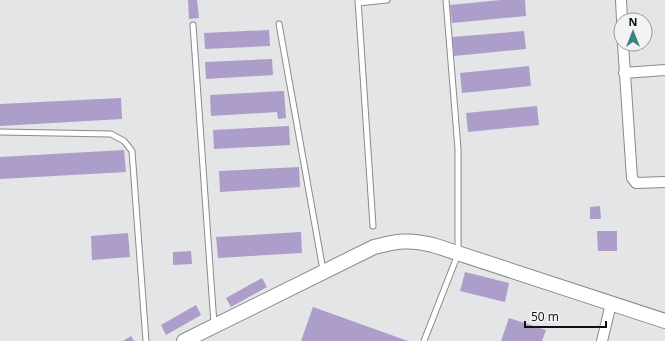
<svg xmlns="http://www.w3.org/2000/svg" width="665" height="341" viewBox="0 0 665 341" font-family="'Open Sans',sans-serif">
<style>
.building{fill:#ad9dcb}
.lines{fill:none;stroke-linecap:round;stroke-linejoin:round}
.service-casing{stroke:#898a8c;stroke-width:7}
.minor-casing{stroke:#898a8c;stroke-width:12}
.secondary-casing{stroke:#898a8c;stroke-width:16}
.service{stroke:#fff;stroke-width:5}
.minor{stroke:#fff;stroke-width:10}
.secondary{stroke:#fff;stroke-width:14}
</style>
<rect width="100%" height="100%" fill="#e4e5e7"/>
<path class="building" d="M 188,0 L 197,0 L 199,18 L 189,19 Z
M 501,0 L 525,0 L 526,16 L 452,23 L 450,5 Z
M 269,30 L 270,46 L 205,49 L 204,33 Z
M 524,31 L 526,49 L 454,56 L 452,37 Z
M 272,59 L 273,75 L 206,79 L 205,62 Z
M 529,66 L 531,86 L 462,93 L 460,73 Z
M 284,91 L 286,118 L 278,119 L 277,112 L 211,116 L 210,95 Z
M 121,98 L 122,119 L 0,126 L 0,104 Z
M 537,106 L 539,125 L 468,132 L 466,113 Z
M 289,126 L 290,145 L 214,149 L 213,130 Z
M 124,150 L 126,172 L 0,179 L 0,157 Z
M 299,167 L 300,187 L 220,192 L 219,171 Z
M 600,206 L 601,219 L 590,219 L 590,207 Z
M 597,231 L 617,231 L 617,251 L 598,251 Z
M 301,232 L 302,253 L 218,258 L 216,237 Z
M 128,233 L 130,257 L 92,260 L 91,236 Z
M 191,251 L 192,264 L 173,265 L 173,252 Z
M 465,272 L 509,283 L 505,302 L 460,291 Z
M 262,278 L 267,287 L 231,307 L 226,298 Z
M 196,305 L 201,315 L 166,335 L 161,325 Z
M 313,307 L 408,341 L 301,341 Z
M 509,318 L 546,330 L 542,341 L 501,341 Z
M 131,336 L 134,341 L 123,341 Z"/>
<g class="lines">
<g class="service-casing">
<path id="service" d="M 358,0 L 373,226
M 358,3 L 387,0
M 279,24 L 323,270
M 193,25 L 214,324
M 0,132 L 111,134 L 124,141 L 132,151 L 146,341
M 424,341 L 458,254 L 458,149 L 446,0"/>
</g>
<g class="minor-casing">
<path id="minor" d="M 621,0 L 622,20
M 623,44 L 632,178 L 636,183 L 665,182
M 624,73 L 665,70
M 602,341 L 611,304"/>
</g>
<g class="secondary-casing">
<path id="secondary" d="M 184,341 L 374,247 C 397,241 409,239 433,245 L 665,321"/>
</g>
<use href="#service" class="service"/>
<use href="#minor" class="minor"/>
<use href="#secondary" class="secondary"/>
</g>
<g transform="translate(633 32)"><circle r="19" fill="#f1f3f5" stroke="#97989a"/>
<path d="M0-3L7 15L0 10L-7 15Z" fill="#3c837f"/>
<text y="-6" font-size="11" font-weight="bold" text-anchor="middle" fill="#101011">N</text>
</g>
<path d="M525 321v6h81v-6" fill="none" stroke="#101011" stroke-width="2"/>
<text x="531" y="321" font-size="12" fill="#101011" stroke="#f1f3f5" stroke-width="3" paint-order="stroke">50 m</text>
</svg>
